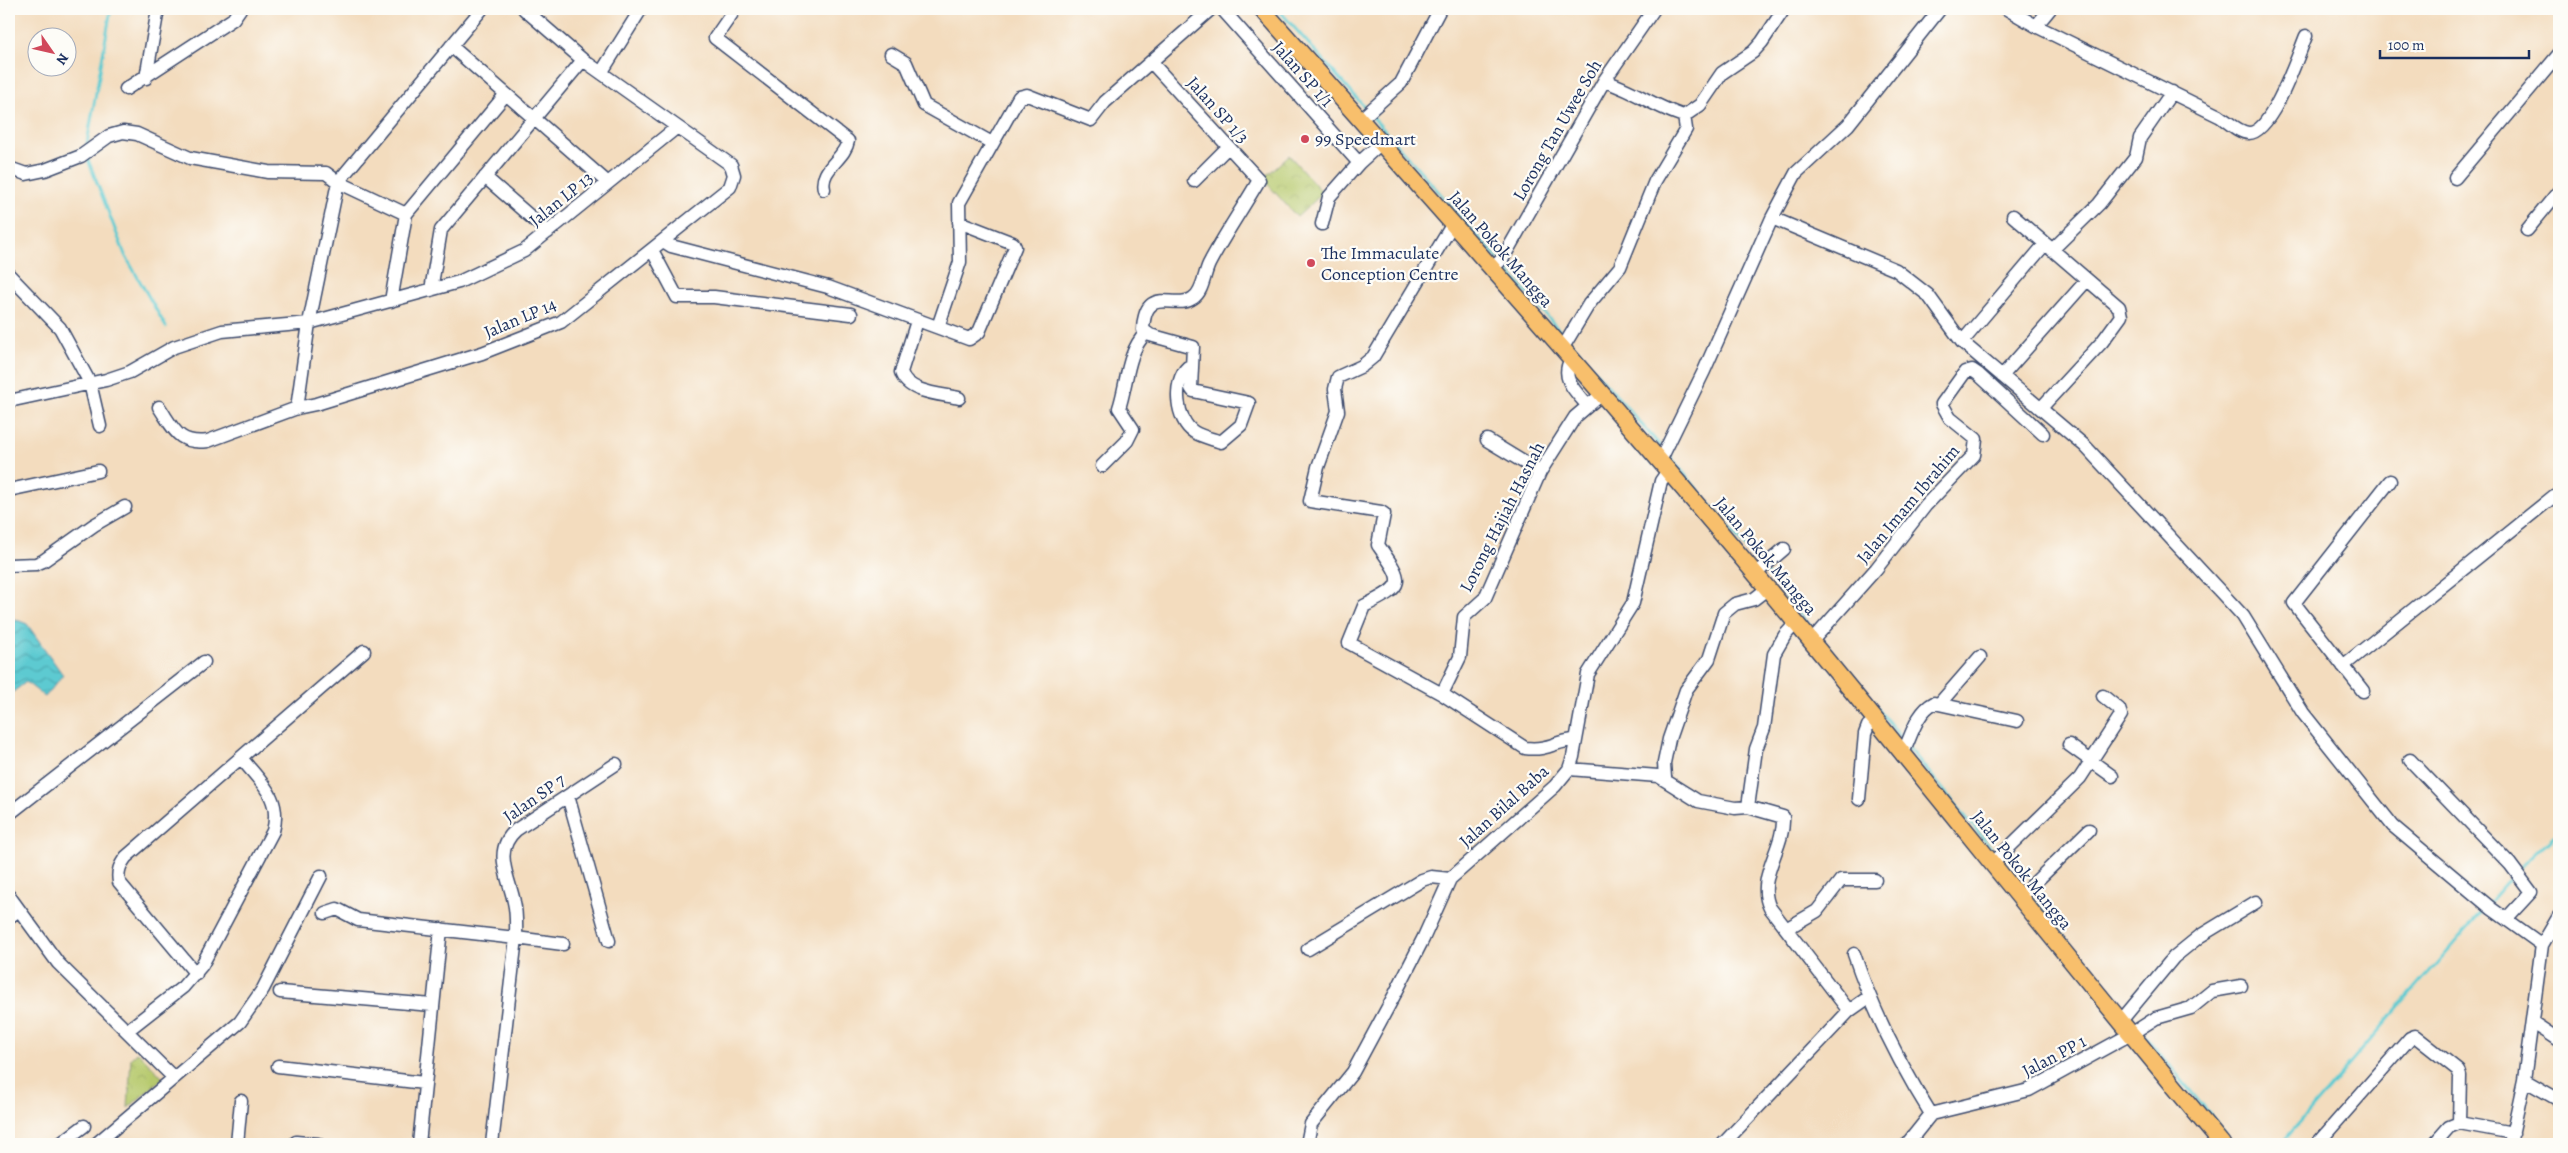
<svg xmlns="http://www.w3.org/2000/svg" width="2568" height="1153" viewBox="0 0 2568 1153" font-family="Alegreya,serif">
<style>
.park{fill:url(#park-crowns);stroke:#687c65}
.water{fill:url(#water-waves);stroke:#3c7c98}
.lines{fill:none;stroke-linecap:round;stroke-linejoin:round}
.stream{stroke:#5dcad1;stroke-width:3}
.minor-casing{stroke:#3b496c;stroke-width:15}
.major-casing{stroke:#3b496c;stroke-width:19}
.minor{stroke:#fff;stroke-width:12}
.major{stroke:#f8bf6c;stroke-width:16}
.poi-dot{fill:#d1495b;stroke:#fdfcf7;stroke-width:2}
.labels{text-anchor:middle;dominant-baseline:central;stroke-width:4.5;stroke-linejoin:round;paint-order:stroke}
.street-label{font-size:18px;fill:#1b2f5e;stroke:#fdfcf7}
.poi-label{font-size:18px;fill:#1b2f5e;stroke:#fdfcf7;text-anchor:start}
</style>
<defs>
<pattern id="park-crowns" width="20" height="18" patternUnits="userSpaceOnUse" patternTransform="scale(1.25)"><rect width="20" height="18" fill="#b6c96c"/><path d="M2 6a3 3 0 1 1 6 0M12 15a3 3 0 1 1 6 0" fill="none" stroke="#9cad60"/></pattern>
<pattern id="water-waves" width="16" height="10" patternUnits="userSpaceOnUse" patternTransform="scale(1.25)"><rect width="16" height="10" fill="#5dcad1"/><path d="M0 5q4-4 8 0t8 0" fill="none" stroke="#4ca4ad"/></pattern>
</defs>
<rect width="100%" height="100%" fill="#fdfcf7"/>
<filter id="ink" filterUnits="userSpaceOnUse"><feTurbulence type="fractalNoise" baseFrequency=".02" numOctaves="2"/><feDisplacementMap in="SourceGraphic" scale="10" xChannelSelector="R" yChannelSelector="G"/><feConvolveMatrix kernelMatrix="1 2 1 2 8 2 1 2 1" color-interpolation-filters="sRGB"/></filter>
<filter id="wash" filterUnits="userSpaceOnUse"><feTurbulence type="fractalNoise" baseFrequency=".0096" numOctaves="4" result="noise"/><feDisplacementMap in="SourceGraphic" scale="20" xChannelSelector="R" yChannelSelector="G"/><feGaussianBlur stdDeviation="1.12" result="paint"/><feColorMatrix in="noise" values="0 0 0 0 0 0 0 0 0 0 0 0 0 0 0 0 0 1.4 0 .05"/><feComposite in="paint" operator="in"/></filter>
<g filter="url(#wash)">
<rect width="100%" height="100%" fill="#f3dcbe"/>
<path class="park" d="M 1289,155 L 1323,193 L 1297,217 L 1263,179 Z
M 138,1052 L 163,1078 L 128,1108 L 131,1058 Z"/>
<path class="water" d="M 12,618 L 27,624 L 63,675 L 45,697 L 26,682 L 9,695 L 9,621 Z"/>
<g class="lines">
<path class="stream" d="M 1278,9 L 1366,109
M 1370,114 L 1498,259
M 87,143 L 111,9
M 87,157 L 125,255 L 166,327
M 1502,264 L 1565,337
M 1569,341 L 1662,448
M 1668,454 L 1760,565
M 1764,570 L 1815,632
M 1819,637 L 1904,741
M 1909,748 L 1997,855
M 2001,860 L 2024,888
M 2518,869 L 2559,831
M 2028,893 L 2125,1012
M 2490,902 L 2514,874
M 2142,1032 L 2224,1132
M 2230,1140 L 2234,1144
M 2281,1144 L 2486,906"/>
</g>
</g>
<g filter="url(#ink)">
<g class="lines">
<g class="minor-casing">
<path id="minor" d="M 735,9 L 715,38 L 848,141 C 845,159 819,169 824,189
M 1222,9 L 1359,163
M 2007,9 L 2036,26 L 2050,9
M 2036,26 L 2219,116 C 2227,121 2239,133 2249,133 C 2272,133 2298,55 2306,36
M 451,46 L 608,183
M 891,54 L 906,63 L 924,105 L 992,143
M 1151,62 L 1259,180 C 1243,208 1224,235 1209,264 C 1204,274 1203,292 1193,298 C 1175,311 1145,283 1143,330 L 1150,335 L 1193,347 L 1191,388 L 1193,391 L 1249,403 L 1241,425 L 1221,442 C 1213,439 1202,437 1194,432 C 1176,421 1172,381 1188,367 L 1192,368
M 601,73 L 641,9
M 146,78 L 158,9
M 1604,81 C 1632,89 1656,108 1684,116 L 1700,105 L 1722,73 L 1753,52 L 1762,42 L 1784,9
M 126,89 L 233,19 L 240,9
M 1360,120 L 1401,83 L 1440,9
M 9,168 L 26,174 L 45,170 L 81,156 L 109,136 L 123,132 L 137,134 L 190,158 L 268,172 L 326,173 L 338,182 L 406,214
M 485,177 L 548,232
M 2455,178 L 2559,54
M 1194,181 L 1228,147
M 2013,216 L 2119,307 L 2121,316 L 2102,342 L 2041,408
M 1772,218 L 1896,270 L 1928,295 L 1962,342 L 2085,446 L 2243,616 L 2303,713 L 2393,826 L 2492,909 L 2542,945
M 1322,224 L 1329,197 L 1359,163 L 1381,143
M 1452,225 L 1373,357 L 1362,366 L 1338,377 L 1335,389 L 1338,411 L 1318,467 L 1310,501 L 1381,512 L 1384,514 L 1378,545 C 1404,582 1407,585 1364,606 L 1349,643 L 1442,694 L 1525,748 C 1550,751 1556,740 1576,740
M 2527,230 L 2559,191
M 663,241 L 671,246 L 828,287 L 969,339 L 979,332 L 1015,247 L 1013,243 L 959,222
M 652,250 L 677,297 L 714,297 L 851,314
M 2052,250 L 2099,204 L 2136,157 L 2140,138 L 2172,92
M 1491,270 L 1503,258 L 1604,81 L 1654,9
M 9,275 L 60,328 L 90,383 L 100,426
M 431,290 L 441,230 L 583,60
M 391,301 L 406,214 L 506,94
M 917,321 L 901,372 C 907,393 941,394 959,398
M 938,327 L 960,262 L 959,203 L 1019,97 L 1027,95 L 1091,120 L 1105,102 L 1211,9
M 1962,342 L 2045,244
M 1562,349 L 1589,304 L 1620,267 L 1655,181 L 1686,129 L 1684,116
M 1571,359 C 1560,378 1575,391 1587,405
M 2002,376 L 2087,280
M 9,401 L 106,380 L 130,372 L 174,347 L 222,331 L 309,323 L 459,282 L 524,251 L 676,128
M 159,407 C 174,429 178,445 208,441 L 297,408 L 316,404 L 482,353 L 561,322 L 730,187 L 734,175 L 731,165 L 583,60 L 524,9
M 297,408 L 309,323 L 338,182 L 482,9
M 1487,440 L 1540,472
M 1660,461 L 1704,371 L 1772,218 L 1796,173 L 1848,125 L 1940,9
M 1102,466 L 1127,441 L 1133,429 L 1119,408 C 1127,385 1127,351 1146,333
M 9,490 L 98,471
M 9,565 L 36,564 L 43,561 L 94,525 L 125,507
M 1755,574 L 1784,549
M 1811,642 L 1876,569 L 1926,505 L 1974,455 L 1976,439 L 1950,418 L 1942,404 L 1965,372 L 1972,370 L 1978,374 L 2043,434
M 2343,666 L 2554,496 L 2559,501
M 2363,691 L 2294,603 L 2390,481
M 1442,694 L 1460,657 L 1464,617 L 1485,598 L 1540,472 L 1575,417 L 1602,394
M 1940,703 L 1980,657
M 2069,745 L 2112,776
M 1902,755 C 1911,738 1916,712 1934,703 L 2017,721
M 2410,760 L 2510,864 L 2531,892 L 2506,919
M 1569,769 L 1658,776 L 1698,801 L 1735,808 L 1748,807 L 1756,749 L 1764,728 L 1774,654 L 1785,635 L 1796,623
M 1665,778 L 1664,763 L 1669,739 L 1686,690 L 1709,659 L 1724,613 L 1735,604 L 1754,599 L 1767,589
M 568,796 L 609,941
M 1859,799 L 1865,734 L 1868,726 L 1875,721
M 1748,807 L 1783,817 C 1785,848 1755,878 1770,908 L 1849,1011
M 9,814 L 204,662
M 1992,864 L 2080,778 L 2121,715 L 2119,709 L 2103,696
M 9,896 L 58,963 L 174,1078
M 2019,898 L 2089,830
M 325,913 L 337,909 L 358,920 L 516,938 L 492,1144
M 9,917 L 19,910
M 1786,929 L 1817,911 L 1841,880 L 1875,880
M 563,944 L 516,938 C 516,926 517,914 514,902 C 509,877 492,851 516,830 L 616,764
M 1308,949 L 1422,880 L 1431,877 L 1450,879
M 1854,954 C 1873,1011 1899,1063 1931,1114
M 196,974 L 119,882 C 117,871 120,865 126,857 L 364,651
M 280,992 L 432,1005
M 2120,1022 L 2174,957 L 2200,936 L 2256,902
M 2532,1022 L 2559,1040
M 128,1030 L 183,987 L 202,965 L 273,831 C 282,798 261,783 242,759
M 278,1066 L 424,1083
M 2524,1080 L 2559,1100
M 1931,1114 L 2029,1090 L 2131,1034 L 2156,1018 L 2191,1008 L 2212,991 L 2241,986
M 296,1142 L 318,1144
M 60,1144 L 84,1126
M 96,1144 L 240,1022 L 263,989 L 321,876
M 237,1144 L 241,1101
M 419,1144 L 441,929
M 1307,1144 L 1311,1124 L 1353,1072 L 1395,994 L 1423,939 L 1450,879 L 1555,786 L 1569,769 L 1573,757 L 1588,674 L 1633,603 L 1661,481 L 1668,471
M 1723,1144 L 1849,1011 L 1869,997
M 1907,1144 L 1931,1114
M 2317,1144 L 2410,1038 L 2415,1036 L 2458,1070 L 2460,1076 L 2459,1123
M 2434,1144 L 2449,1127 L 2459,1123 L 2513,1133
M 2510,1144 L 2524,1080 L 2542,945 L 2559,916"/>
</g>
<g class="major-casing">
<path id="major" d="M 1262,9 C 1442,212 1624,414 1796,623 C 1939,796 2078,972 2222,1144"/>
</g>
<use href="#minor" class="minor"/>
<use href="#major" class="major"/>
</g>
</g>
<g class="poi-dot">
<circle cx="1305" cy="139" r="5"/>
<circle cx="1311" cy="263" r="5"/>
</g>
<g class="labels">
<g class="street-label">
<text transform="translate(1303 74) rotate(48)">Jalan SP 1/1</text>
<text transform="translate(1218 110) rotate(48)">Jalan SP 1/3</text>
<text transform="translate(1557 130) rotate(-60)">Lorong Tan Uwee Soh</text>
<text transform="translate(561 199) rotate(-39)">Jalan LP 13</text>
<text transform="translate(1501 249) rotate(49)">Jalan Pokok Mangga</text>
<text transform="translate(520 318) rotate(-23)">Jalan LP 14</text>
<text transform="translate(1908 504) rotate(-50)">Jalan Imam Ibrahim</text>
<text transform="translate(1502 517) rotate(-63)">Lorong Hajiah Hasnah</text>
<text transform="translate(1766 556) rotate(50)">Jalan Pokok Mangga</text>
<text transform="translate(534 798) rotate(-35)">Jalan SP 7</text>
<text transform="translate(1504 806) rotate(-42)">Jalan Bilal Baba</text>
<text transform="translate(2022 870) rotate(51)">Jalan Pokok Mangga</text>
<text transform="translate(2054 1056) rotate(-28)">Jalan PP 1</text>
</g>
<g class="poi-label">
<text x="1315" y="139">99 Speedmart</text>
<text x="1321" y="253">The Immaculate<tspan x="1321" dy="21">Conception Centre</tspan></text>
</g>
</g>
<rect width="2568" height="1153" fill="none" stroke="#fdfcf7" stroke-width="30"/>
<g transform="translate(52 52) rotate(124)"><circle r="24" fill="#fdfcf7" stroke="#a3aaba"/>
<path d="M0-4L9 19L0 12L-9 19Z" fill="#d1495b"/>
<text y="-8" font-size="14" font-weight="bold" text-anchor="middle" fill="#1b2f5e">N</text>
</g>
<path d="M2380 50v8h149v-8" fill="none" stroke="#1b2f5e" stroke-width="2.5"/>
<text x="2388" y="50" font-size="15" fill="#1b2f5e" stroke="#fdfcf7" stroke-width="4" paint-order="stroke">100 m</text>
</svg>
